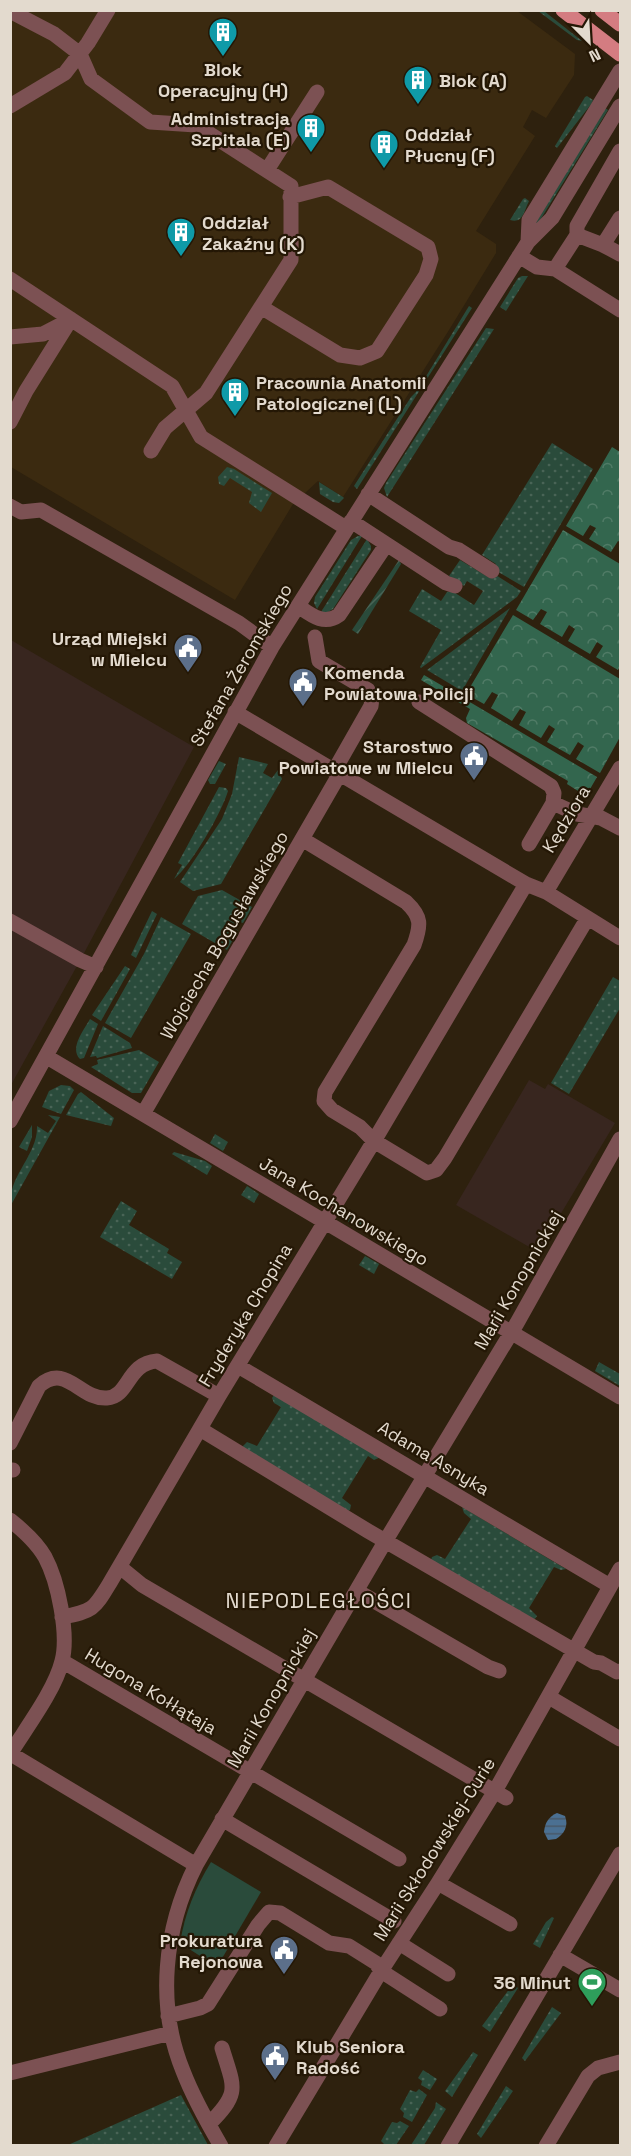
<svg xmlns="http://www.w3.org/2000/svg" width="631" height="2156" viewBox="0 0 631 2156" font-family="'Space Grotesk',sans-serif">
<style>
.built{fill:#3b2a10}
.education{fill:#38261f}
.grass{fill:url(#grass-dots)}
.forest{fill:url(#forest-crowns)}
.garden{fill:url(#garden-furrows)}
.pitch{fill:#2a4b3b}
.water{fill:url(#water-rules)}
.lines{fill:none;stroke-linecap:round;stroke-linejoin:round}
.minor{stroke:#7c5153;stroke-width:15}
.major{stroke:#d47c81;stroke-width:15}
.labels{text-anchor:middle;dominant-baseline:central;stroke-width:4.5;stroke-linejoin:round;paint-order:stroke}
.poi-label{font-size:18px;font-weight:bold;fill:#e3dace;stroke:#241705;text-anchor:start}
.street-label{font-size:18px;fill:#e3dace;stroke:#241705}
.quarter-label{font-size:21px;letter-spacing:1.5px;fill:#e3dace;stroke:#241705}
</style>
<defs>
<pattern id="grass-dots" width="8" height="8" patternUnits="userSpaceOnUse" patternTransform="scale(1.5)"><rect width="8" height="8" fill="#2a4b3b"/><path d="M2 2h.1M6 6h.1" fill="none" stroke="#496456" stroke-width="1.8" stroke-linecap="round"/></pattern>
<pattern id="forest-crowns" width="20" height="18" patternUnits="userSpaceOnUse" patternTransform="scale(1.5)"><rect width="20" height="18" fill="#33664e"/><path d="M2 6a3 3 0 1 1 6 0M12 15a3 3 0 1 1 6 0" fill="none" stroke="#507b66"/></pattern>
<pattern id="garden-furrows" width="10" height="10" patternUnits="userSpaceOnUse" patternTransform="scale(1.5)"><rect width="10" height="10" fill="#2a4b3b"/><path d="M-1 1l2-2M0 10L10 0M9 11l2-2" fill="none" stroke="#496456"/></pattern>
<pattern id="water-rules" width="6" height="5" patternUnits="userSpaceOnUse" patternTransform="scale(1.5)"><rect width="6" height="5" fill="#4b7092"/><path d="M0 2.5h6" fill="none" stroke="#485868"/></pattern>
</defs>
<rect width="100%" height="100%" fill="#2e210e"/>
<path class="built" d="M 11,11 L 517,11 L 575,54 L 574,75 L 546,118 L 532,110 L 523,127 L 535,136 L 476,231 L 496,244 L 496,253 L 449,330 L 343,497 L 318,481 L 293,504 L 235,600 L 11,467 Z"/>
<path class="education" d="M 11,640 L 194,747 L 83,955 L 11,1085 Z
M 529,1080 L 545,1089 L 548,1084 L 615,1123 L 538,1252 L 456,1205 Z"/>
<path class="grass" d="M 538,11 L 544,11 L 582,41 L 577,40 Z
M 587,96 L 593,100 L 592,103 L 557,148 L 555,146 L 585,97 Z
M 604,107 L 608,110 L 537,225 L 535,222 Z
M 525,198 L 529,201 C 524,211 523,224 510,220 L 523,199 Z
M 522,276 L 528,276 L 506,311 L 500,307 L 518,278 Z
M 469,306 L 472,308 L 357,489 L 354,486 L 411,397 L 416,392 L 423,378 L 425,378 Z
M 486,328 L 494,329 L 387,497 L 384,488 L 386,483 Z
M 552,443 L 593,469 L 524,587 L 493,569 L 496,564 L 482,555 Z
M 227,467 L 234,469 L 272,493 L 261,512 L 249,503 L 252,492 L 230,478 L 224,486 L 219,484 L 218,477 Z
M 319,482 L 343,497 L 344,498 L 339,503 L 333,502 L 320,494 Z
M 358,536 L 362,536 L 317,609 L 314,603 L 315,597 L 351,540 Z
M 367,539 L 371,546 L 371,550 L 333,609 L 328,612 L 321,612 Z
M 460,560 L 488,577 L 491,572 L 521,591 L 517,597 L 421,668 L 420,667 L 441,630 L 409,611 L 422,589 L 441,601 L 447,592 L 452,591 L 474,605 L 483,591 L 467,581 L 464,586 L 449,576 Z
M 510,608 L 462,691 L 427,670 Z
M 239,757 L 268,764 L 263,773 L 272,778 L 278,770 L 282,779 L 221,884 L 193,891 L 180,882 L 222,819 L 232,794 Z
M 219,761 L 226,764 L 215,784 L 210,784 L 208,780 Z
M 219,787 L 226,788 L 228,791 C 222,812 191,866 174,879 L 182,865 L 178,863 Z
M 222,890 L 252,907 L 243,923 L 237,921 L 234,927 L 238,931 L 227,950 L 182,924 L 198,896 Z
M 152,911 L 157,914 L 136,958 L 131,955 Z
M 161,917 L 191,934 L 131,1038 L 105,1023 L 144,954 Z
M 125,966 L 130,969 L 101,1021 L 92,1015 Z
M 613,977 L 620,981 L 620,1008 L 569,1094 L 551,1083 Z
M 90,1019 L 98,1024 L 84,1058 L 80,1059 C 69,1048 84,1030 90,1019 Z
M 103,1026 L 130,1043 L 132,1048 L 97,1058 L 96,1056 L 90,1057 Z
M 139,1050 L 159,1062 L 141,1093 L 132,1093 L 91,1067 L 98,1064 L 97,1060 Z
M 61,1085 L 70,1086 L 74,1090 L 61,1114 L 42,1107 L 49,1091 Z
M 81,1092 L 114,1118 L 111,1126 L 66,1115 L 78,1094 Z
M 48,1115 L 60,1117 L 11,1205 C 7,1177 38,1155 37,1126 L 48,1133 L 56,1121 Z
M 32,1125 L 32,1137 L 27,1151 L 19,1147 Z
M 215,1134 L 228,1142 L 223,1151 L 210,1143 Z
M 174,1152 L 205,1161 L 212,1166 L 207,1175 L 172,1154 Z
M 247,1186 L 259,1194 L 254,1203 L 241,1195 Z
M 121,1201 L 137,1211 L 129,1225 L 169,1249 L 167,1253 L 182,1262 L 172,1279 L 100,1237 Z
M 345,1211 L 366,1223 L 363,1230 L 361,1230 L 347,1221 Z
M 365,1256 L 379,1264 L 374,1274 L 359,1265 Z
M 599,1362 L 620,1374 L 620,1386 L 595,1371 Z
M 274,1395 L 381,1457 L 374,1460 L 368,1456 L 342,1498 L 351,1505 L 350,1510 L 348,1511 L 244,1450 L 243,1446 L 247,1442 L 257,1446 L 281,1407 L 274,1403 L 272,1398 Z
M 462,1507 L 566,1569 L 561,1570 L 554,1567 L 529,1608 L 537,1616 L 534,1620 L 431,1560 L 432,1557 L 437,1555 L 445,1559 L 471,1519 L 464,1513 Z
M 552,1917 L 554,1918 L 540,1948 L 533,1944 L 546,1922 Z
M 513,1984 L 518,1988 L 490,2032 L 482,2026 Z
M 552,2007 L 561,2013 L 525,2061 L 522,2058 Z
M 473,2052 L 478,2055 L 452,2097 L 445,2091 Z
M 423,2070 L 437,2079 L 430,2090 L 421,2085 L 422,2081 L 418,2078 Z
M 506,2086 L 513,2091 L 481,2138 L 477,2134 Z
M 419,2089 L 427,2095 L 412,2122 L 403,2117 L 404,2113 L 400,2109 L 410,2090 L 416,2092 Z
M 181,2095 L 208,2145 L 68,2145 Z
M 436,2102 L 446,2109 L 424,2145 L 411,2145 L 435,2108 Z
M 400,2121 L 409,2126 L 396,2145 L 385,2145 L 381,2141 L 392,2122 L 397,2123 Z"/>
<path class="forest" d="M 612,447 L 620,452 L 620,542 L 618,541 L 611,552 L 589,539 L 596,528 L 590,525 L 583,536 L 566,526 Z
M 563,530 L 620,564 L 620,666 L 618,670 L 596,657 L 603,646 L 597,642 L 590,654 L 568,641 L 575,629 L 569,625 L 562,637 L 540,624 L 547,612 L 541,609 L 533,620 L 516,610 Z
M 513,615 L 620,679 L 620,737 L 600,773 L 576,759 L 584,746 L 578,742 L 570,755 L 547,742 L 555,729 L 549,725 L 541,738 L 519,725 L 526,712 L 520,709 L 512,721 L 491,708 L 498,695 L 492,692 L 484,704 L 466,694 Z
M 424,675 L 597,777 L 586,796 L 567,784 L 568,781 L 467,723 L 466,718 L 470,709 L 421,680 Z"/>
<path class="garden" d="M 399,560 L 401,564 L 358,634 L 352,630 Z"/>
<path class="pitch" d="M 211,1862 L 261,1892 L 217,1967 L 180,1943 C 185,1913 195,1888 211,1862 Z"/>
<path class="water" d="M 557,1813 L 565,1816 C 569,1826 564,1834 556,1839 L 548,1840 L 544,1832 C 545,1823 548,1817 557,1813 Z"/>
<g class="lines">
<path class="minor" d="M 10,11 L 54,34 L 80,54 L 91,79 L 150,122 L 196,125 L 291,186 L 291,260 L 206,393 L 165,428 L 151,451
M 10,106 L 65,73 L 88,43 L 108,10
M 267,170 L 317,92
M 577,235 L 577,226 L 620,151
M 528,242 L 529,220 L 620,71
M 603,245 L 620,218
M 519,256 L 537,267 L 555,269 L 577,235 L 603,245 L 620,254
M 555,269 L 620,310
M 10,279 L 172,386 L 201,437 L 346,528
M 261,307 L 340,355 L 360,358 L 377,351 L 426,275 L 431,259 L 428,247 L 328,187 L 290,197
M 10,337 L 43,334 L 68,321
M 10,422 L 26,391 L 71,319
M 368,494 L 449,547 L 459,550 L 492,571
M 10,506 L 21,512 L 41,510 L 239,623 L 272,647
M 351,521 L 446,583 L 455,586
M 298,606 C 311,615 324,626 339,615 L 386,545
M 315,637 L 319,661 L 368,690 L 372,698 L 371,706 L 334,771
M 419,702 L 551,786 L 554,793 L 553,803
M 235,712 L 526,884 L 546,892 L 620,938
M 302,839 L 406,902 C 422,917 421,925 414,945 L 325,1092 L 324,1101 L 332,1110 L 360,1127 L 374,1141 L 427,1173 L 436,1170 L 445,1158 L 587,919
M 529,844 L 553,803 L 577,814 L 601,818 L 620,828
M 546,892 L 620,768
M 10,921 L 80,960 L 96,967
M 47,1057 L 620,1397
M 143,1114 L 339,775
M 10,1121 L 272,647 L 528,242 L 552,218 L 620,106
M 238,1366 L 610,1586
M 200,1429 L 368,1531 L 594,1662 L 601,1663 L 617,1672 L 620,1671
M 10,1443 L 39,1386 C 66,1362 80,1400 107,1398 C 129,1397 127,1363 157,1361 L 219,1396
M 10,1470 L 13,1470
M 10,1520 C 24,1531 37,1543 45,1557 C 58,1581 69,1634 62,1661 C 55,1690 26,1728 10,1754
M 120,1567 L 142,1585 L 506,1798
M 357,1591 L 488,1667 L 499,1671
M 62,1617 C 94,1611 94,1609 111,1581 L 219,1396 L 374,1141 L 526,884
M 62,1661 L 399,1859
M 549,1697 L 620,1739
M 11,1754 L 196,1865
M 222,1819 L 394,1921
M 438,1883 L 510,1924
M 399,1943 L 448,1974
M 560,1955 L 620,1990
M 168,2016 L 200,2008 L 208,2004 L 258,1925 L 269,1912 L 280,1913 L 329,1943 L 349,1946 L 376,1963 L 381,1971 L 440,2009
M 10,2073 L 171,2033
M 209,2124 C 241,2092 234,2088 222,2048
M 221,2146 C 207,2122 193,2097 183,2071 C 156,2005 164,1928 196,1865 L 386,1540 L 517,1323 L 620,1139
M 276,2146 L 381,1971 L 438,1883 L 495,1791 L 620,1569
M 448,2146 L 620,1854
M 546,2146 L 588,2076 L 598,2068 L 620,2062"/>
<path class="major" d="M 563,10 L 620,54
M 602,10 L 620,24"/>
</g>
<defs>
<g id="building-pin" transform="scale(1.5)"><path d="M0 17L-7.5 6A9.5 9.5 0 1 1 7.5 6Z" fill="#0f9aa8" stroke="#241705"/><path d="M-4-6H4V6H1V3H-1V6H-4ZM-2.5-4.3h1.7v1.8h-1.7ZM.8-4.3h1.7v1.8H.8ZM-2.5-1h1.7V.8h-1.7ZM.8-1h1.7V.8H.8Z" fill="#fff"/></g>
<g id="civic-pin" transform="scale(1.5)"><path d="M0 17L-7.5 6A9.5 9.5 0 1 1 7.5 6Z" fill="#5c6f8a" stroke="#241705"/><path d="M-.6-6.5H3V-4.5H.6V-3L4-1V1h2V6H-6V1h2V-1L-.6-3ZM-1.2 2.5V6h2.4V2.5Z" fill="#fff"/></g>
<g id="stadium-pin" transform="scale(1.5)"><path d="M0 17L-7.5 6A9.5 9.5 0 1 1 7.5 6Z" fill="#2e9e5b" stroke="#241705"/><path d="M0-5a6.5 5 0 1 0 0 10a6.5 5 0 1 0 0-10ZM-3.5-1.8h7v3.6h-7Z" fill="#fff"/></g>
</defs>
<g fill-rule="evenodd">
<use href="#building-pin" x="223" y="32"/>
<use href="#building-pin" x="418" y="80"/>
<use href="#building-pin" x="311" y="128"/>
<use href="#building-pin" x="384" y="144"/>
<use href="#building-pin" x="181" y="232"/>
<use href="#building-pin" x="235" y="392"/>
<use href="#civic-pin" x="188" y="648"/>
<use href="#civic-pin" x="303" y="682"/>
<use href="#civic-pin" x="474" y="756"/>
<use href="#civic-pin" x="284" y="1950"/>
<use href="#stadium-pin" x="592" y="1982"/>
<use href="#civic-pin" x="275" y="2056"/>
</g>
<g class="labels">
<g class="poi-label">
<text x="223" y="69" text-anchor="middle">Blok<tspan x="223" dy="21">Operacyjny (H)</tspan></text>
<text x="439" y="80">Blok (A)</text>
<text x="290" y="118" text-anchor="end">Administracja<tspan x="290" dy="21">Szpitala (E)</tspan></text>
<text x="405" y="134">Oddział<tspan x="405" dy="21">Płucny (F)</tspan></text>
<text x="202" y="222">Oddział<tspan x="202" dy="21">Zakaźny (K)</tspan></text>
<text x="256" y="382">Pracownia Anatomii<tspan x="256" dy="21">Patologicznej (L)</tspan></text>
<text x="167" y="638" text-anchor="end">Urząd Miejski<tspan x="167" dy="21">w Mielcu</tspan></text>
<text x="324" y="672">Komenda<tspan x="324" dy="21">Powiatowa Policji</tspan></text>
<text x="453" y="746" text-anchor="end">Starostwo<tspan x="453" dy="21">Powiatowe w Mielcu</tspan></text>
<text x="263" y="1940" text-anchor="end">Prokuratura<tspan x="263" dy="21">Rejonowa</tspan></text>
<text x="571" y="1982" text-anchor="end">36 Minut</text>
<text x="296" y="2046">Klub Seniora<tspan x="296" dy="21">Radość</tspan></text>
</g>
<g class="street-label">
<text transform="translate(241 665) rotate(-60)">Stefana Żeromskiego</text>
<text transform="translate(566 819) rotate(-59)">Kędziora</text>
<text transform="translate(224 935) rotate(-60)">Wojciecha Bogusławskiego</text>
<text transform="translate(344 1211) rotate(31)">Jana Kochanowskiego</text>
<text transform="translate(518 1280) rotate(-60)">Marii Konopnickiej</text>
<text transform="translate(245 1315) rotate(-59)">Fryderyka Chopina</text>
<text transform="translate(434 1458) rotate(31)">Adama Asnyka</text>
<text transform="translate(151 1691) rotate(31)">Hugona Kołłątaja</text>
<text transform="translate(271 1698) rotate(-60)">Marii Konopnickiej</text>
<text transform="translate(434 1849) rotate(-58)">Marii Skłodowskiej-Curie</text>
</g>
<g class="quarter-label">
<text x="319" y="1600">NIEPODLEGŁOŚCI</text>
</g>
</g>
<rect width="631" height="2156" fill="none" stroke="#e3dace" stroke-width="24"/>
<g transform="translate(589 42) rotate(156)" stroke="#241705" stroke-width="4.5" paint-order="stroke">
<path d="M0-4.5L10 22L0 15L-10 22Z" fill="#e3dace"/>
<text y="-9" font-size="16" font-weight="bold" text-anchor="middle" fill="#e3dace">N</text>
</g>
</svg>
